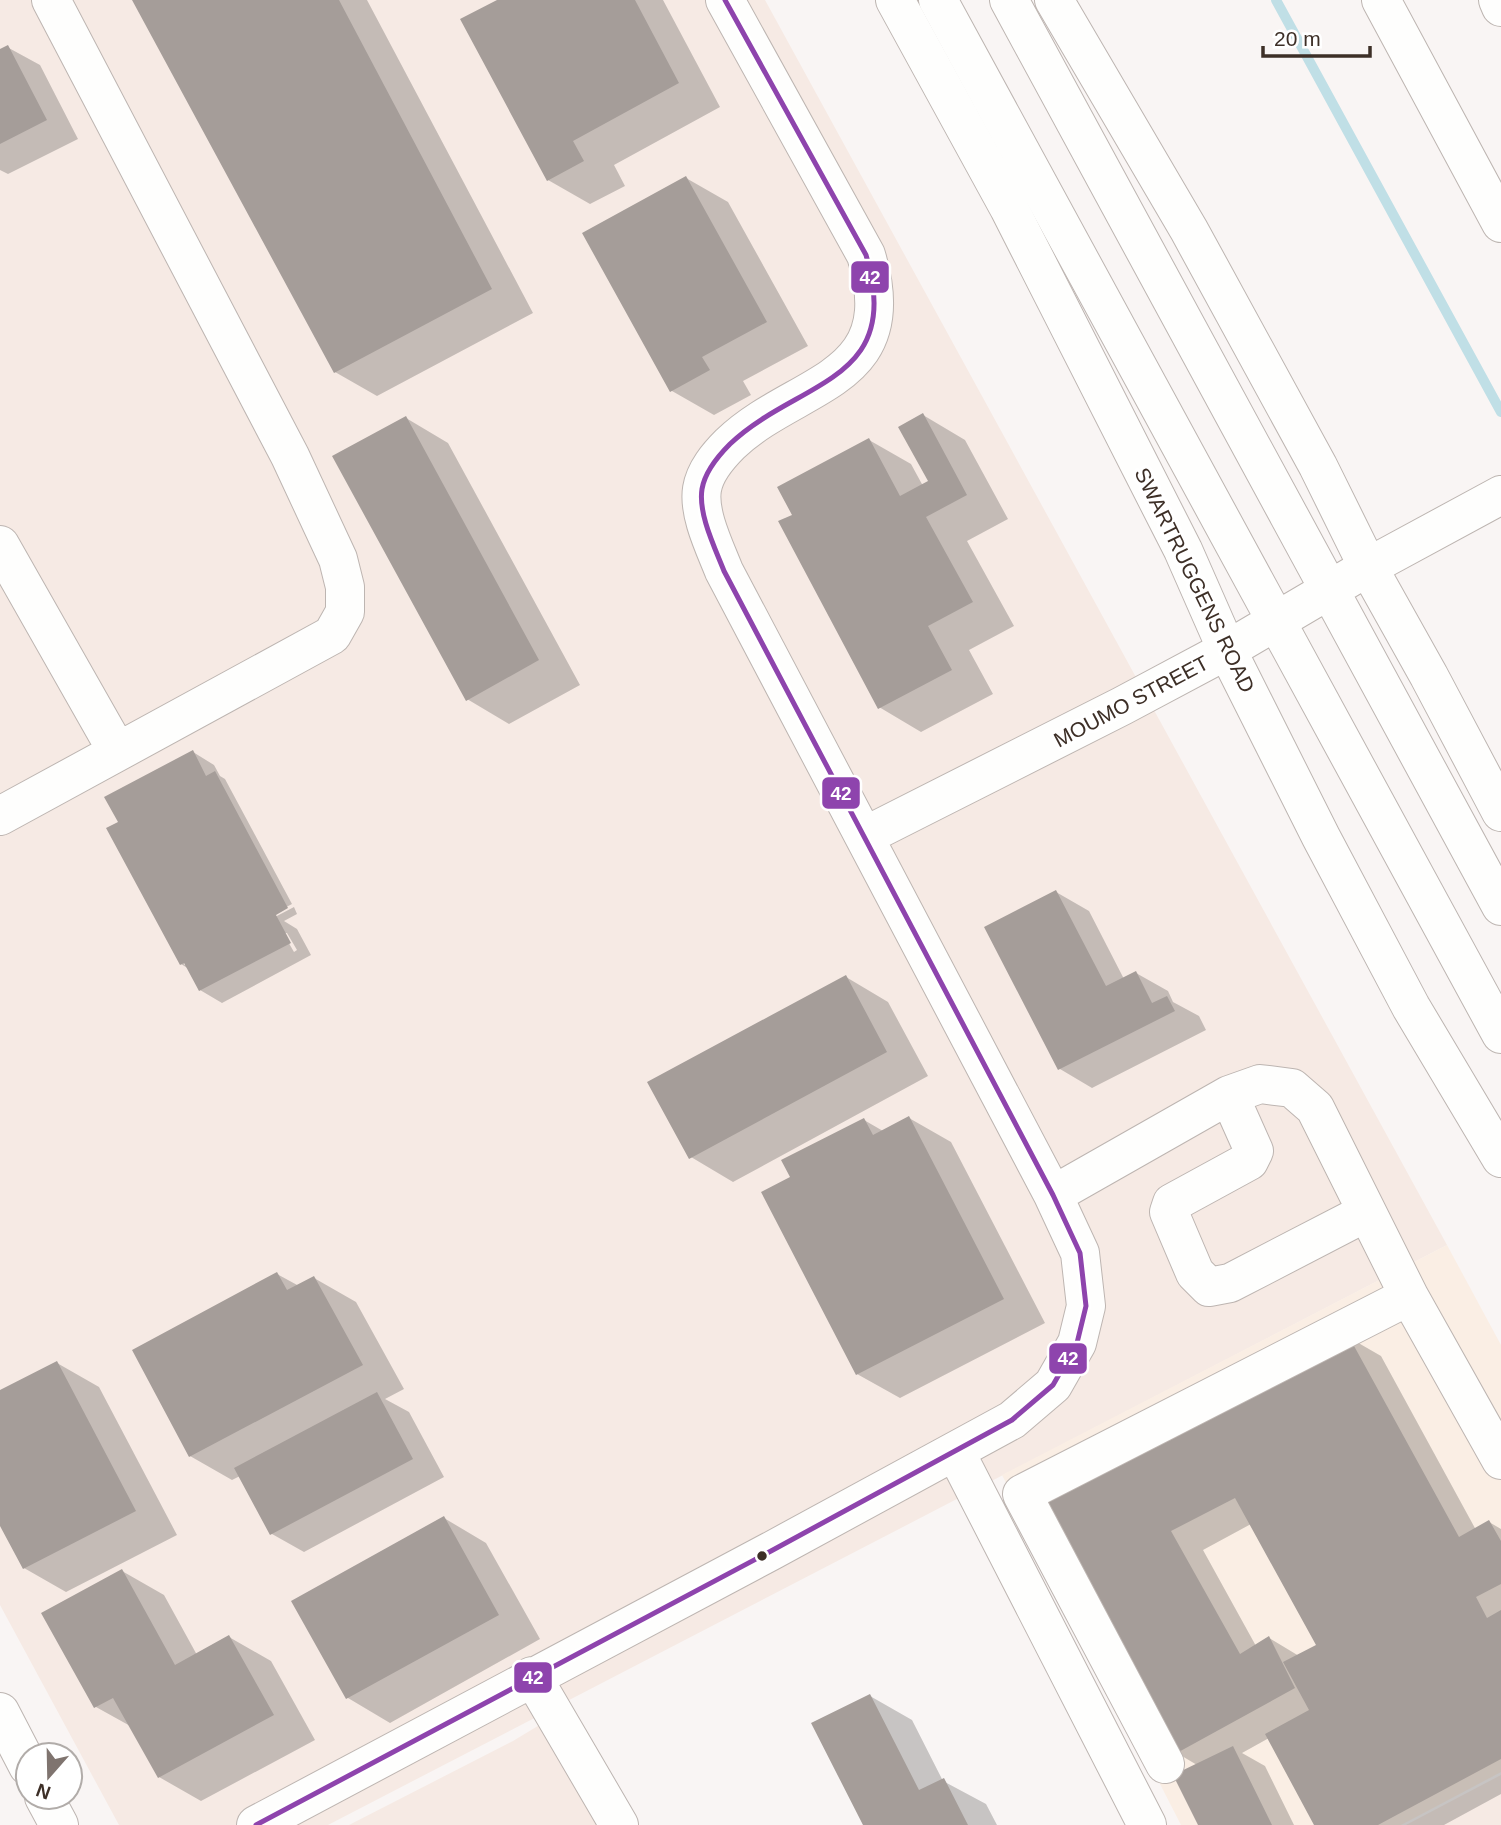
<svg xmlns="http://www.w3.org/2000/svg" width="1501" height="1825" viewBox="0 0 1501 1825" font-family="Helvetica,sans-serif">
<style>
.built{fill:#f6eae4}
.medical{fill:#faeee4}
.shadow{fill:#0003;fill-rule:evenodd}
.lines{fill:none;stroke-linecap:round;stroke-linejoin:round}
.stream{stroke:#c0dfe6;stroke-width:10}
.building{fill:#a59d99}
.minor-casing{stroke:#bdb5b1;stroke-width:40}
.major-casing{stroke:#bdb5b1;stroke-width:40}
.minor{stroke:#fefefd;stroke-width:38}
.major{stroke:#fefefd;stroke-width:38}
.bus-1-casing{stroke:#fff;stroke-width:10}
.bus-1{stroke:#8e44ad;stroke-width:5}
.bus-dot{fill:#3d2f27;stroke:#fff;stroke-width:2.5}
.labels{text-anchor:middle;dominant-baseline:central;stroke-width:7;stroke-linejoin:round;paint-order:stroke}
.street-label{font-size:21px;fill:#3d2f27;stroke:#fff}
.line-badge{stroke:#fff;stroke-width:2.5}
.badge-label{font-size:19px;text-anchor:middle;font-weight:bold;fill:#fff}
</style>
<rect width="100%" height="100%" fill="#f9f5f4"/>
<path class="built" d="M 0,0 L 765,0 L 1447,1245 L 328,1825 L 119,1825 L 0,1605 Z
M 556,1715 L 614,1825 L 349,1825 L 513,1741 Z
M 1501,1775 L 1501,1825 L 1406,1825 Z"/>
<path class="medical" d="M 1447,1245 L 1501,1345 L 1501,1772 L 1401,1825 L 1181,1825 L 1002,1475 Z"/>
<path class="shadow" d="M 134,0 L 367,0 L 533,313 L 377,396 L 335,372 Z
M 500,0 L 663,0 L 720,107 L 614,165 L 625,186 L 590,204 L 548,180 Z
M 7,47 L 40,65 L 78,139 L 8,174 L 0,170 L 0,51 Z
M 686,178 L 728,202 L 808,346 L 743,381 L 751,395 L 714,415 L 672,391 Z
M 923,415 L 965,440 L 1008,519 L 967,541 L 1014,626 L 969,650 L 993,694 L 921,732 L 879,707 L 794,516 L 869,440 L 911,464 L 923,486 L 930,481 Z
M 406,418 L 448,443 L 580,685 L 509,724 L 467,699 Z
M 193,752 L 214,765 L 220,776 L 225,779 L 292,904 L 184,961 L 184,965 L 294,907 L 297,914 L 284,921 L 297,929 L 311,955 L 222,1003 L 200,990 L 189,969 L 181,964 L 122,822 ZM 283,933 L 287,933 L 297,950 L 294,952 Z
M 1056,892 L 1089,911 L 1124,979 L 1136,973 L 1168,991 L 1173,1002 L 1199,1016 L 1206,1030 L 1092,1088 L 1060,1069 Z
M 846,977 L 888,1002 L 928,1076 L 733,1182 L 691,1157 Z
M 909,1118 L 951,1142 L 1045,1323 L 900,1398 L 857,1374 L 792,1178 L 864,1120 L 883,1131 Z
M 277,1274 L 299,1286 L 314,1278 L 356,1302 L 404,1389 L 385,1399 L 409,1412 L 444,1477 L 304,1552 L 272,1534 L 240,1476 L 232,1480 L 190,1456 Z
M 1348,1337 L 1381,1356 L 1476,1530 L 1489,1522 L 1501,1529 L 1501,1794 L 1444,1825 L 1316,1825 L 1269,1738 L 1242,1753 L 1265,1766 L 1294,1825 L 1200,1825 L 1197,1765 L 1177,1753 L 1047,1504 ZM 1251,1524 L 1318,1646 L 1299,1656 L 1269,1638 L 1256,1646 L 1203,1550 Z
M 57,1363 L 99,1387 L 177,1535 L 66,1592 L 24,1568 L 0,1522 L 0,1392 Z
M 444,1518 L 486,1543 L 540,1639 L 390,1723 L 348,1698 L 294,1602 Z
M 122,1571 L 164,1595 L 197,1655 L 229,1637 L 271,1661 L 315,1740 L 201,1801 L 159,1777 L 132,1727 L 96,1707 Z
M 870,1696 L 912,1720 L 943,1781 L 986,1804 L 997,1825 L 865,1825 Z"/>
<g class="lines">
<path class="stream" d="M 1276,0 L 1501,412"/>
</g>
<path class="building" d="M 132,0 L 339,0 L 492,289 L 334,373 Z
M 497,0 L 635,0 L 679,83 L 573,141 L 584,161 L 547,181 L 460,19 Z
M 8,45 L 47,120 L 0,144 L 0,49 Z
M 686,176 L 767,322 L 702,357 L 710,370 L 670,392 L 582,233 Z
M 923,413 L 967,495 L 926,517 L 973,602 L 928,626 L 952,670 L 878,709 L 778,521 L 792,515 L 777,487 L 869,438 L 900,496 L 928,481 L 898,427 Z
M 406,416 L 539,660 L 466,701 L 332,456 Z
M 193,750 L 206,776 L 215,771 L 288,908 L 276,915 L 291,943 L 199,991 L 184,963 L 180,965 L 106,828 L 118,822 L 104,797 Z
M 1056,890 L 1106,986 L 1136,971 L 1152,1003 L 1167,996 L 1175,1011 L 1058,1070 L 984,927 Z
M 846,975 L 887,1052 L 689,1159 L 647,1082 Z
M 909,1116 L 1004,1299 L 856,1375 L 761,1192 L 790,1177 L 781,1160 L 864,1118 L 873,1135 Z
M 277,1272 L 287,1290 L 314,1276 L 363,1365 L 189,1457 L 132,1350 Z
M 1348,1335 L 1459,1537 L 1489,1520 L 1501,1541 L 1501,1584 L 1476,1597 L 1487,1618 L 1501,1610 L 1501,1759 L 1378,1825 L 1314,1825 L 1265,1734 L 1309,1710 L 1283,1662 L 1316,1645 L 1235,1498 L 1171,1531 L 1240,1654 L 1269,1636 L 1295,1688 L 1175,1754 L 1045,1503 Z
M 57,1361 L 136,1511 L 23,1569 L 0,1526 L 0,1390 Z
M 377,1392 L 413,1459 L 270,1535 L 234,1468 Z
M 444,1516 L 499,1615 L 346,1699 L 291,1601 Z
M 122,1569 L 175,1665 L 229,1635 L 274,1715 L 158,1778 L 113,1698 L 94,1708 L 41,1613 Z
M 870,1694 L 919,1790 L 944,1778 L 968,1825 L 863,1825 L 811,1723 Z
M 1233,1746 L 1272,1825 L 1198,1825 L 1173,1775 Z"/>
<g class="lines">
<g class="minor-casing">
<path id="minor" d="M 938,0 L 1501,1034
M 1009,0 L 1501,906
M 1381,0 L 1501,223
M 1498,0 L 1501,7
M 0,545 L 117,751
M 0,816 L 332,635 L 345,612 L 345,587 L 338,559 L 290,456 L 51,0
M 865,836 L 1122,706 L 1227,650 L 1368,567 L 1501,495
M 1229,1095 L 1254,1151 L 1249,1161 L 1172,1203 L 1169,1212 L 1195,1273 L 1209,1287 L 1230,1283 L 1367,1212
M 1053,1195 L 1229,1095 L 1260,1084 L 1292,1088 L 1315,1108 L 1409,1296
M 955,1451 L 1147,1825
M 532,1676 L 619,1825
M 0,1712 L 28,1766
M 1165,1764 L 1022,1494 L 1409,1296 L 1501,1460
M 44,1797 L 59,1825
M 256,1825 L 771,1551 L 1012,1420 L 1053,1385 L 1077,1343 L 1086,1306 L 1080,1253 L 1053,1195 L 724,571 C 715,548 698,514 702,489 C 705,471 718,456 730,444 C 797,380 905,383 866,255 L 725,0"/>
</g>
<g class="major-casing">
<path id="major" d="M 895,0 L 1009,208 L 1183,550 L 1227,650 L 1321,837 L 1411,1007 L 1501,1158
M 1054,0 L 1189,230 L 1318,466 L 1368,567 L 1429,676 L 1501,812"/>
</g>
<use href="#minor" class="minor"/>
<use href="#major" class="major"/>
<g class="bus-1-casing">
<path id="bus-1" d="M 256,1825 L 771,1551 L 1012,1420 L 1053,1385 L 1077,1343 L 1086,1306 L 1080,1253 L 1053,1195 L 724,571 C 715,548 698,514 702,489 C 705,471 718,456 730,444 C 797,380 905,383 866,255 L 725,0"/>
</g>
<use href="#bus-1" class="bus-1"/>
</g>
<circle class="bus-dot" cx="762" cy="1556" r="6"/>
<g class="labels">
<g class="street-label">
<text transform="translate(1195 580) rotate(64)">SWARTRUGGENS ROAD</text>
<text transform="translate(1131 701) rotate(-28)">MOUMO STREET</text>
</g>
</g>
<g class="line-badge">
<rect x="850" y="260" width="40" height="34" rx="7" fill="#8e44ad"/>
<rect x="821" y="776" width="40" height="34" rx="7" fill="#8e44ad"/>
<rect x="1048" y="1342" width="40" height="33" rx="7" fill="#8e44ad"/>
<rect x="513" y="1661" width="40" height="33" rx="7" fill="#8e44ad"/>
</g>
<g class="badge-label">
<text x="870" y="284">42</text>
<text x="841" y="800">42</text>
<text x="1068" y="1365">42</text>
<text x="533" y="1684">42</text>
</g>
<g transform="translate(49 1776) rotate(200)"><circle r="33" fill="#ffffff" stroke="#b1aca9" stroke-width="2"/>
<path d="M0-5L12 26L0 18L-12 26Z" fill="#7f746f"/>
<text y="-10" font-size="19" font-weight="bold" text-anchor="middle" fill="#3d2f27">N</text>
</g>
<path d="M1263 46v10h107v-10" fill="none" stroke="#3d2f27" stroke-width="3.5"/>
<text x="1274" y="46" font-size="21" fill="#3d2f27" stroke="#ffffff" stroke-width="5" paint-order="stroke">20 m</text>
</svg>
